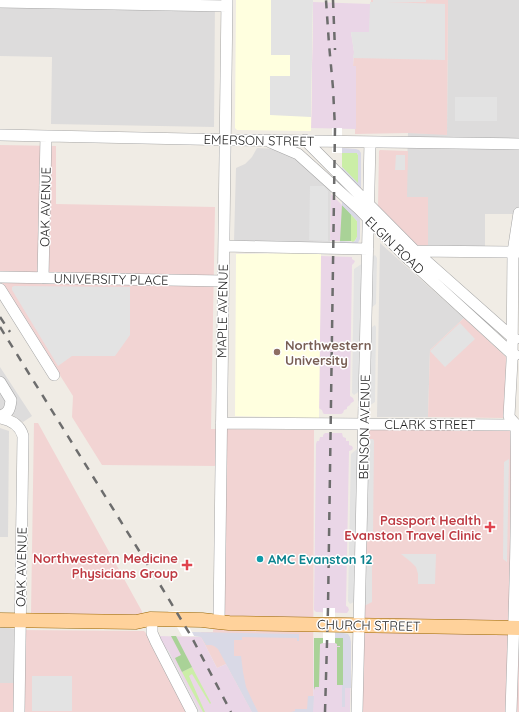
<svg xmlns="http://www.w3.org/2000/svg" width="519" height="712" viewBox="0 0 519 712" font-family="Quicksand,sans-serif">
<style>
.residential{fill:#dddcdc}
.commercial{fill:#f2d4d3}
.industrial{fill:#ead6e7}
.education{fill:#ffffdf}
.grass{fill:#cbeea7}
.forest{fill:#a9d297}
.parking{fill:#e3e3e3}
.plaza{fill:#d9d9e6}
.pier{fill:#fff}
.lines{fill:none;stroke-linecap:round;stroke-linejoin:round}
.minor-casing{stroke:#a6a6a6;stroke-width:12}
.major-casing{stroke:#9a6500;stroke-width:15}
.minor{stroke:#fff;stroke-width:11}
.major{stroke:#ffd29b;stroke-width:14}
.rail{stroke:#6d6d6d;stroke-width:2.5;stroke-dasharray:8 8;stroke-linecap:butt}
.education-dot{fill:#8d6e63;stroke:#fff;stroke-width:1.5}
.health-dot{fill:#e0444e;stroke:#fff;stroke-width:1.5}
.culture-dot{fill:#0f9aa8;stroke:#fff;stroke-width:1.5}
.labels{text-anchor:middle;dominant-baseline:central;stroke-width:3;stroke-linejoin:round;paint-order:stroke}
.street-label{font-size:13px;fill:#1f1f1f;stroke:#fff}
.education-label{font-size:13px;font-weight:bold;fill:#785e54;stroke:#fff;text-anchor:start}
.health-label{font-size:13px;font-weight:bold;fill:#be3a42;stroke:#fff;text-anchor:end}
.culture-label{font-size:13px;font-weight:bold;fill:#0d838f;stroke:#fff;text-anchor:start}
</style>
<rect width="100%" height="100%" fill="#f0ece5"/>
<path class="residential" d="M 0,0 L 215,0 L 214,127 L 51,124 L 52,57 L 0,56 Z
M 448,0 L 519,0 L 519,214 L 485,214 L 485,246 L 428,246 L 428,198 L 406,198 L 408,133 L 447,134 Z
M 257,148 L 280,149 L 290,152 L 331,188 L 330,244 L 234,241 L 236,168 L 245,164 L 252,157 Z
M 380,243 L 464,318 L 430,350 L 428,417 L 377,417 Z
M 0,367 L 32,416 L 23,422 L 4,409 L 0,409 Z
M 0,428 L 9,431 L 8,537 L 0,537 Z
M 0,626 L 18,630 L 18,683 L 0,683 Z"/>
<path class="commercial" d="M 371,0 L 448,0 L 447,135 L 408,133 L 355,134 L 356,66 L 353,66 L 354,52 L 369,32 Z
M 0,145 L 56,146 L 56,204 L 215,207 L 211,429 L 314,430 L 313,712 L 252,712 L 226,664 L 217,668 L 201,637 L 201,632 L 213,632 L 218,466 L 102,465 L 72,417 L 73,396 L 0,280 Z
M 380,150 L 408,151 L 407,197 L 428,197 L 428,246 L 414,246 L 378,206 L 379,151 Z
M 464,318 L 506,357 L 505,418 L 428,417 L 430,350 Z
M 34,423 L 38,423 L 144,615 L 31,614 Z
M 367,427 L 519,428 L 519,712 L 362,712 Z
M 18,630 L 144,631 L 146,633 L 188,712 L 0,712 L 0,683 L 18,683 Z"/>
<path class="industrial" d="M 313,2 L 370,4 L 370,32 L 351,32 L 354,52 L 353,66 L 356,66 L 356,129 L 311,128 Z
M 331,194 L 351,214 L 351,241 L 330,241 Z
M 321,256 L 352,257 L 352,259 L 355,261 L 354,263 L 352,265 L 350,396 L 353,398 L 354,401 L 353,402 L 351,403 L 350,405 L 347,407 L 347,409 L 344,410 L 343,413 L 341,414 L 324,414 L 323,413 L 322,410 L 320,409 L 319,408 Z
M 325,433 L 342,433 L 343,437 L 346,438 L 346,441 L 349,441 L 349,445 L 352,446 L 353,448 L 352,450 L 349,451 L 346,606 L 348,607 L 349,610 L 347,613 L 345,613 L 316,612 L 314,610 L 316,444 L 317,441 L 319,441 L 320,437 L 323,437 L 323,435 Z
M 158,636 L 201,637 L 217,668 L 226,664 L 252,712 L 200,712 L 168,650 L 164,649 Z
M 314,638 L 323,638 L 323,643 L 335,643 L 335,638 L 343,641 L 351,642 L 350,712 L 313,712 Z"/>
<path class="education" d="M 236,0 L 313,0 L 311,131 L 237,130 L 235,128 Z
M 321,253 L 319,418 L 235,416 L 236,254 Z"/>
<path class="grass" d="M 342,153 L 357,153 L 358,155 L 358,184 L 342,167 Z
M 351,214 L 357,221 C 357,228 360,238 353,242 L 351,241 Z
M 192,667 L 211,703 L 210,704 L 192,674 L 189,676 L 205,712 L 203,712 L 182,672 Z"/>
<path class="forest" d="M 342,205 L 351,214 L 351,241 L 340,241 Z
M 171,636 L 176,636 L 192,667 L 182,672 L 175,658 L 181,655 Z
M 314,638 L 323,638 L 323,643 L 320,644 L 319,687 L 315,687 L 314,690 Z
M 335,638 L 343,638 L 343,685 L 337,685 L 337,647 L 340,647 L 340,646 L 337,646 L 337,644 L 335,643 Z"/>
<path class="parking" d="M 271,0 L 313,0 L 311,117 L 270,115 L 270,76 L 290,76 L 290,55 L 271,55 Z
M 373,0 L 426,0 L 426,2 L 386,2 L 445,4 L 445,60 L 353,58 L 354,52 L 351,32 L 369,32 L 370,2 L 373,2 Z
M 455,97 L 497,97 L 497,121 L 455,121 Z
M 396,155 L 405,155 L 405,170 L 395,170 Z
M 310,186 L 324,186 L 328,191 L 328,241 L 309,240 Z
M 375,255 L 377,258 L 376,304 L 366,312 L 366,331 L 375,325 L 376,327 L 375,402 L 364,409 L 364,388 L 354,395 L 352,393 L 354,269 Z
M 14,286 L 130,287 L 130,335 L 115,356 L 72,356 L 58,366 L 12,290 L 12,287 Z
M 460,323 L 475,339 L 445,367 L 430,351 Z
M 363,439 L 373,439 L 374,441 L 373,537 L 361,547 L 361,565 L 372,557 L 372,602 L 360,608 L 360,599 L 350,604 L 348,601 L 351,454 L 363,444 Z
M 509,459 L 507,562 L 503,559 L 504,462 Z
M 401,554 L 436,554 L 435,584 L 418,584 L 418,574 L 416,567 L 411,562 Z
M 164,649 L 168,650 L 200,712 L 197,712 Z
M 32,676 L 72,676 L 72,711 L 32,711 Z"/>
<path class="plaza" d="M 342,148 L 356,149 L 359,150 L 361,153 L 361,189 L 342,172 L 342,167 L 358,183 L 358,155 L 357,153 L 342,153 Z
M 342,199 L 360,219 L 360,239 L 358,243 L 354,244 L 340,244 L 340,241 L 353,242 L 355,241 L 357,237 L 357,221 L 342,205 Z
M 192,632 L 298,634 L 299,634 L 299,641 L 297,641 L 297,638 L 242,637 L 242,640 L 234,640 L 234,656 L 241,656 L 243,672 L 246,687 L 253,702 L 258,712 L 252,712 L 218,649 L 214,646 L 211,645 L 206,645 L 201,637 L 194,636 Z
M 335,633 L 343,633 L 348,634 L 350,637 L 351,642 L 351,688 L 345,688 L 345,707 L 342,707 L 342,685 L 343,685 L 343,638 L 335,638 Z
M 308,696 L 314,696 L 313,712 L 291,712 L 295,711 L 295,709 L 307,709 Z"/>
<path class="pier" d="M 332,128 L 342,128 L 342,153 L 332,153 Z
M 323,608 L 335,608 L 335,643 L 323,643 Z
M 168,611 L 180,611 L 194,636 L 182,636 Z"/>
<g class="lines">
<g class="minor-casing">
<path id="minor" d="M 0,2 L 227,6
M 0,135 L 237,140 L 519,144
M 305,140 L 415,251 L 512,337 L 515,339
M 270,142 L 298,154 L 359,209 L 403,254 L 512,354 L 515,355
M 224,246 L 368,249
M 415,251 L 519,252
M 0,277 L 223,281
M 43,278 L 46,136
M 0,289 L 54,375
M 0,382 L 11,400 C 10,409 9,413 0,416
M 0,418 C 11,420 20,425 23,436 L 19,712
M 221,423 L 519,425
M 219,622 L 227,0
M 152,627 L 152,633 L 156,642 L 192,712
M 357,712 L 370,142
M 511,712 C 514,616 518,521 516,425 L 510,418 L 509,416 L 512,361 L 513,252 L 519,213"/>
</g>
<g class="major-casing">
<path id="major" d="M 0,620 L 136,622 L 150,619 L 202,620 L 219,622 L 229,623 L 519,628"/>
</g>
<use href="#minor" class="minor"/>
<use href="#major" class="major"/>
<path class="rail" d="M 333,0 L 335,50
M 0,317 L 10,332
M 0,327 L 156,578 L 191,636 L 231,712
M 325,712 L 328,608 L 335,128 L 333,88 L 329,44 L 326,0"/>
</g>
<circle class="education-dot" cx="277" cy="352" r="4"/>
<g class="health-dot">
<path d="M488 521h4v4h4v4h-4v4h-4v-4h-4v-4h4z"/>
<path d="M185 559h4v4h4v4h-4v4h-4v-4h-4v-4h4z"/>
</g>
<circle class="culture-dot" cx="260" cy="559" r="4"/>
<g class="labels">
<g class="street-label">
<text transform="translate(259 140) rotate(1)">EMERSON STREET</text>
<text transform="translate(45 207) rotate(-89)">OAK AVENUE</text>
<text transform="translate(395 245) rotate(44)">ELGIN ROAD</text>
<text transform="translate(111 279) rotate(1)">UNIVERSITY PLACE</text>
<text transform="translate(222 311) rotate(-89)">MAPLE AVENUE</text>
<text x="430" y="424">CLARK STREET</text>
<text transform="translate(364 427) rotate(-89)">BENSON AVENUE</text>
<text transform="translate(21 567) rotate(-89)">OAK AVENUE</text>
<text transform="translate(369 625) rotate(1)">CHURCH STREET</text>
</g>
<g class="education-label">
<text x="285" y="345">Northwestern<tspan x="285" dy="15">University</tspan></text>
</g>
<g class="health-label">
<text x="481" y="520">Passport Health<tspan x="481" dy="15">Evanston Travel Clinic</tspan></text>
<text x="178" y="558">Northwestern Medicine<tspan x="178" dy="15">Physicians Group</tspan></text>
</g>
<g class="culture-label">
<text x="268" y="559">AMC Evanston 12</text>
</g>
</g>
</svg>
